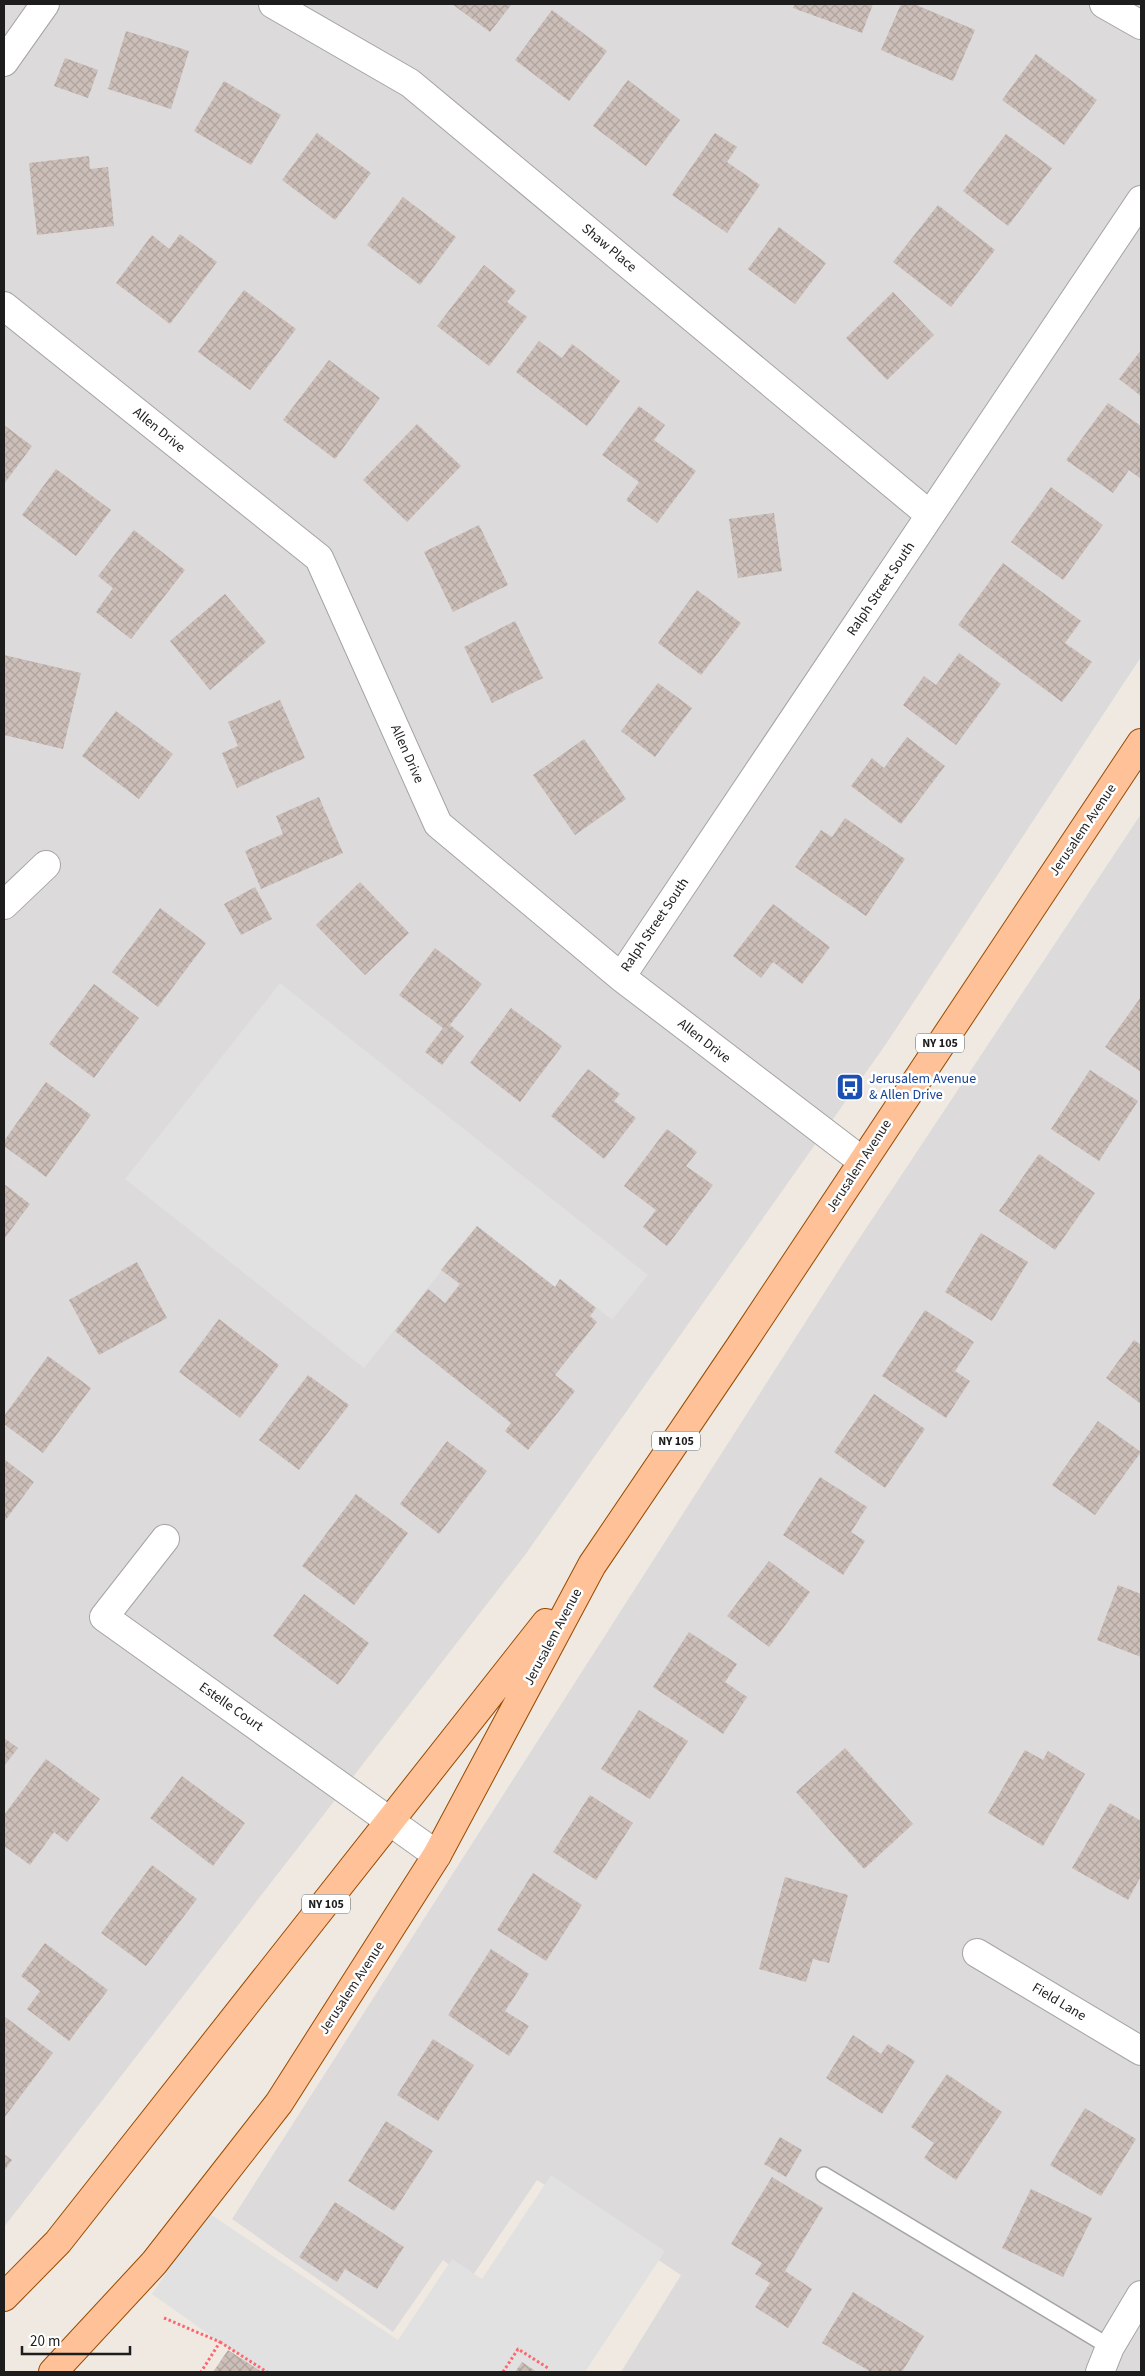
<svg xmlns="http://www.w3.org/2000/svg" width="1145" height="2376" viewBox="0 0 1145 2376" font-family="'Source Sans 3',sans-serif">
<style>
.residential{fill:#dcdadb}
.parking{fill:#e1e1e1}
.building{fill:url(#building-cross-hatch)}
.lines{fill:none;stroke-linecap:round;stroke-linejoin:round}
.service-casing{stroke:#a4a4a4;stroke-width:18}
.minor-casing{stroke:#a4a4a4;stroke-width:30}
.primary-casing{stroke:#974b00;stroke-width:30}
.path{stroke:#ff646f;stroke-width:3;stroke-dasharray:2.5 2.5;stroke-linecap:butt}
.service{stroke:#fff;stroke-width:15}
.minor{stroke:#fff;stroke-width:28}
.primary{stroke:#ffc198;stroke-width:28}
.labels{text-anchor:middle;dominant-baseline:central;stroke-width:5;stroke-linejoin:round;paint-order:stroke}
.shield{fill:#fff;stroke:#616161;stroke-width:1}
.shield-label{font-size:12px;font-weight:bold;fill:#1d1d1d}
.street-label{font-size:14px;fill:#1d1d1d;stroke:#fff}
.transit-label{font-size:14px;fill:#164399;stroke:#fff;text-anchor:start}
</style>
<defs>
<pattern id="building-cross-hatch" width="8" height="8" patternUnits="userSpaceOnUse" patternTransform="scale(1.25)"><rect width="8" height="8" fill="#ccbeb8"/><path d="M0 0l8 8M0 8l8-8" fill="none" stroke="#afa39e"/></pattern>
</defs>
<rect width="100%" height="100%" fill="#f0e9e2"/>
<path class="residential" d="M 4,4 L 1141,4 L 1141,657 L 886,1044 L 525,1555 L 4,2227 Z
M 1141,814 L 1141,2372 L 621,2372 L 681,2275 L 537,2180 L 469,2281 L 443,2260 L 393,2332 L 232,2219 L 849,1254 Z"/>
<path class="parking" d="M 280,983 L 648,1275 L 612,1320 L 561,1279 L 555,1287 L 477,1226 L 364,1368 L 125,1179 Z
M 551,2175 L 665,2251 L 585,2372 L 537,2372 L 522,2362 L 515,2372 L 262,2372 L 152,2294 L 207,2212 L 398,2340 L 452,2259 L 482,2279 Z"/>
<path class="building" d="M 452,4 L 512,4 L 490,32 Z
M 795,4 L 873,4 L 862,33 L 793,8 Z
M 901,4 L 914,4 L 975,30 L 953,81 L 881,50 Z
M 552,10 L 607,51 L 569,101 L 515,60 Z
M 126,31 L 189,51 L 171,109 L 108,89 Z
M 1036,54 L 1097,100 L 1064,145 L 1002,100 Z
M 65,58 L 98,70 L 88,98 L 54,86 Z
M 628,80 L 680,120 L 646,166 L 593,126 Z
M 224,81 L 281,115 L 251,165 L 194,131 Z
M 317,133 L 371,173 L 335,220 L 282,180 Z
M 715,133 L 737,147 L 727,162 L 760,185 L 727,233 L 672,195 Z
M 1006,134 L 1052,168 L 1008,226 L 963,191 Z
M 89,156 L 90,169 L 108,167 L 114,226 L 37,235 L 29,163 Z
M 403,197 L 456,237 L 420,285 L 367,245 Z
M 938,205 L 995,250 L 951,307 L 893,262 Z
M 779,227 L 826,263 L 795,304 L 748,269 Z
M 180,234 L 217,262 L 170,324 L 116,283 L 152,235 L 169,249 Z
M 484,265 L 516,291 L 507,302 L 527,317 L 489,366 L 437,326 Z
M 244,290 L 296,329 L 250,390 L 198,352 Z
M 893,292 L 934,335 L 887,380 L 846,338 Z
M 539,341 L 562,358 L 572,344 L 620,381 L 587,426 L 516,372 Z
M 1141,350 L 1141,396 L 1119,379 Z
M 329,360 L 380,398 L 335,459 L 283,420 Z
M 1108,403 L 1141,426 L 1141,479 L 1129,470 L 1113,493 L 1066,460 Z
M 639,406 L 665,425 L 654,440 L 696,471 L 657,523 L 626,500 L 639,482 L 602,455 Z
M 417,424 L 461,466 L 407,522 L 363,480 Z
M 4,425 L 32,446 L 4,484 Z
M 56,469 L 111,510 L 76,556 L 22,515 Z
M 1051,487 L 1103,525 L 1063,580 L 1011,542 Z
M 774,513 L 782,571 L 738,578 L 729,519 Z
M 479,525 L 508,585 L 453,612 L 424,552 Z
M 134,530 L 185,570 L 131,639 L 96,612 L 113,588 L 98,576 Z
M 1003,563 L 1081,621 L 1065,643 L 1092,662 L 1062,702 L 958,625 Z
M 697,590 L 741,623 L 701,675 L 658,643 Z
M 225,594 L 266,642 L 210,690 L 170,641 Z
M 515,621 L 543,678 L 492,703 L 464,647 Z
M 959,653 L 1001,684 L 956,745 L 903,705 L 924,676 L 936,685 Z
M 4,655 L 81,673 L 63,749 L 4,735 Z
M 658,683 L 692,708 L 655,757 L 621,731 Z
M 280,700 L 305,758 L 237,788 L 222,753 L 238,746 L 228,722 Z
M 116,711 L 173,754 L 139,799 L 82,756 Z
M 907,737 L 945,766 L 901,824 L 851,786 L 872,758 L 884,768 Z
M 584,739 L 626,799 L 575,835 L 533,775 Z
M 319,797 L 343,853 L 261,889 L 245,851 L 283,834 L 276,816 Z
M 845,818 L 905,859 L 866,916 L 795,867 L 821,830 L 832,837 Z
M 360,882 L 409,933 L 365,975 L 316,925 Z
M 255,887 L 272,919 L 241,935 L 224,904 Z
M 773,904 L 830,947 L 802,984 L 773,962 L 761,978 L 733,956 Z
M 160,908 L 206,943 L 158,1007 L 112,972 Z
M 435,948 L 482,984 L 450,1025 L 464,1036 L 442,1065 L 425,1052 L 443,1028 L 399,995 Z
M 94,984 L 139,1018 L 94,1078 L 49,1044 Z
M 1141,997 L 1141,1072 L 1105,1047 Z
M 511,1008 L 562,1046 L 520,1102 L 470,1063 Z
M 588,1069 L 620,1094 L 614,1101 L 636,1118 L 604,1159 L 551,1116 Z
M 1090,1070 L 1138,1101 L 1099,1161 L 1051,1129 Z
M 46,1082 L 91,1115 L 46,1177 L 4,1146 L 4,1141 Z
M 667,1129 L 697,1152 L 686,1166 L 713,1185 L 667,1246 L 643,1227 L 656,1210 L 624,1186 Z
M 1039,1154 L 1095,1193 L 1055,1250 L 999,1211 Z
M 4,1184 L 30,1204 L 4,1239 Z
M 477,1226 L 555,1287 L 560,1279 L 596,1308 L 590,1316 L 597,1322 L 555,1375 L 575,1391 L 528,1450 L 505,1431 L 511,1423 L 395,1331 L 428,1289 L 445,1303 L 460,1284 L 441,1270 Z
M 981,1233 L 1028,1262 L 992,1321 L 945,1292 Z
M 137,1262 L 167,1318 L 99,1355 L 69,1300 Z
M 925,1310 L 974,1342 L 955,1371 L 970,1381 L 946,1418 L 882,1376 Z
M 219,1319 L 279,1365 L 240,1418 L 179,1372 Z
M 1134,1340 L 1141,1345 L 1141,1404 L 1106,1378 Z
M 48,1356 L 91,1388 L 43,1453 L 4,1424 L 4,1416 Z
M 308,1375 L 349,1405 L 299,1470 L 259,1440 Z
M 874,1394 L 925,1429 L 885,1488 L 834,1452 Z
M 1098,1421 L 1141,1452 L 1095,1515 L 1052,1485 Z
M 447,1441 L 487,1471 L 439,1534 L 400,1504 Z
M 4,1459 L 34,1482 L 4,1522 Z
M 820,1477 L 867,1507 L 851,1532 L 865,1541 L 843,1575 L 783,1535 Z
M 356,1494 L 408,1533 L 354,1605 L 302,1566 Z
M 769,1561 L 810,1592 L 769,1647 L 727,1616 Z
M 1118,1585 L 1141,1594 L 1141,1657 L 1097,1640 Z
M 304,1594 L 369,1643 L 338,1685 L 273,1636 Z
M 689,1632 L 737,1664 L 725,1682 L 747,1697 L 723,1734 L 653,1687 Z
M 639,1710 L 688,1741 L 650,1799 L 601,1769 Z
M 4,1738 L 18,1748 L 4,1766 Z
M 845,1748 L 913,1824 L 864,1869 L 796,1792 Z
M 1025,1750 L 1043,1760 L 1048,1751 L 1085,1774 L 1043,1846 L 988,1813 Z
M 46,1759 L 100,1799 L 67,1842 L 54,1832 L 30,1865 L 4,1846 L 4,1815 Z
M 182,1776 L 245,1823 L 213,1866 L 150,1818 Z
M 590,1795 L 633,1823 L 596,1880 L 553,1852 Z
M 1110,1803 L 1141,1821 L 1141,1876 L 1128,1900 L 1072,1868 Z
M 152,1865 L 197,1899 L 146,1966 L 101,1933 Z
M 533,1873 L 582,1905 L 546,1961 L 497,1930 Z
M 785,1877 L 848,1895 L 829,1963 L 813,1959 L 806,1982 L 759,1969 Z
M 45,1943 L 108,1990 L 69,2041 L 27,2009 L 40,1991 L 21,1976 Z
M 491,1949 L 529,1974 L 505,2011 L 529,2026 L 509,2056 L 448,2015 Z
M 4,2016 L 53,2053 L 4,2118 Z
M 853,2035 L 881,2054 L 888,2044 L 915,2061 L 882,2114 L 826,2078 Z
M 433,2039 L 474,2065 L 438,2121 L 397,2095 Z
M 947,2074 L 1002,2112 L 956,2180 L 924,2158 L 934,2143 L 911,2127 Z
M 1085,2108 L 1136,2139 L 1101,2196 L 1050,2165 Z
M 386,2121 L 433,2151 L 394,2211 L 348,2181 Z
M 780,2137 L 802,2150 L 786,2177 L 764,2164 Z
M 4,2154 L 12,2160 L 4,2171 Z
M 772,2177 L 823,2208 L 785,2271 L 812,2289 L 788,2328 L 755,2307 L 770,2283 L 755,2274 L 762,2263 L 731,2244 Z
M 1031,2189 L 1092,2218 L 1063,2277 L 1002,2248 Z
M 335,2202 L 404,2247 L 377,2289 L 345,2269 L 337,2282 L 299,2257 Z
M 853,2292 L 924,2336 L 902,2372 L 871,2372 L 822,2343 Z
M 228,2350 L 262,2372 L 213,2372 Z
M 522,2362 L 537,2372 L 515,2372 Z"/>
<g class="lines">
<g class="service-casing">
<path id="service" d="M 824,2175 L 1110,2347"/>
</g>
<g class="minor-casing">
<path id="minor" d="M 273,4 L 410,83 L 930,515
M 1104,4 L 1141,25
M 4,62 L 45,4
M 4,306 L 319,558 L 438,824 L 621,977 L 862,1161
M 4,905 L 46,865
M 621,977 L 1141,200
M 165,1539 L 104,1617 L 437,1855
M 977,1953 L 1141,2051
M 1100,2372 L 1110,2347 L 1141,2295"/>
</g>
<g class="primary-casing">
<path id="primary" d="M 4,2297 L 58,2242 L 546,1623
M 53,2372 L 154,2263 L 279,2103 L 437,1855 L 592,1565 L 741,1345 L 1141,743"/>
</g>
<path class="path" d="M 164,2318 L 220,2342 L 201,2372
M 220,2342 L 267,2372
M 503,2372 L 518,2349 L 548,2368"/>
<use href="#service" class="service"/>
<use href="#minor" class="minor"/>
<use href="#primary" class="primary"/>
</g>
<defs>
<g id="bus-square" transform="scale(1.4375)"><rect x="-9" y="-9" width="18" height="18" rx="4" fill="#1a4fb4" stroke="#fff"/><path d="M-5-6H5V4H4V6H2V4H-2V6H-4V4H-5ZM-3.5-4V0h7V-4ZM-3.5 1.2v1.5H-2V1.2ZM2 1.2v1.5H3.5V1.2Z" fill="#fff"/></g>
</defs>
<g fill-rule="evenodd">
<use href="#bus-square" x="850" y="1087"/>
</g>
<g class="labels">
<g class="shield">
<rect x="916" y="1033.5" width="48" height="19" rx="4"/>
<rect x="652" y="1431.5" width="48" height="19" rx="4"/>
<rect x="302" y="1894.5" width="48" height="19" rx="4"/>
</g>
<g class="shield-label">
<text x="940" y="1043">NY 105</text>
<text x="676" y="1441">NY 105</text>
<text x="326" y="1904">NY 105</text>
</g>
<g class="street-label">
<text transform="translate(609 248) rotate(40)">Shaw Place</text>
<text transform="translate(159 430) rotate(39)">Allen Drive</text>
<text transform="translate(881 589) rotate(-56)">Ralph Street South</text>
<text transform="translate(407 754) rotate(66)">Allen Drive</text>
<text transform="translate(1083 830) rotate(-56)">Jerusalem Avenue</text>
<text transform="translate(655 925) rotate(-56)">Ralph Street South</text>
<text transform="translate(704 1041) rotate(38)">Allen Drive</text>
<text transform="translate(859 1166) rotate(-57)">Jerusalem Avenue</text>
<text transform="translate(553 1637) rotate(-62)">Jerusalem Avenue</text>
<text transform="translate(231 1707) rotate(35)">Estelle Court</text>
<text transform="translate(352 1988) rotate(-57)">Jerusalem Avenue</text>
<text transform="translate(1059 2002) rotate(31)">Field Lane</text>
</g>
<g class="transit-label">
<text x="869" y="1079">Jerusalem Avenue<tspan x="869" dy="16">&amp; Allen Drive</tspan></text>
</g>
</g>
<rect width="1145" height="2376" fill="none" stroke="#1d1d1d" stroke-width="10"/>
<path d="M22 2346v8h108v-8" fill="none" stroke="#1d1d1d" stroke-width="2.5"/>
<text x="30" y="2346" font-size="15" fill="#1d1d1d" stroke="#ffffff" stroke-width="4" paint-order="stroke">20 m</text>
</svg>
